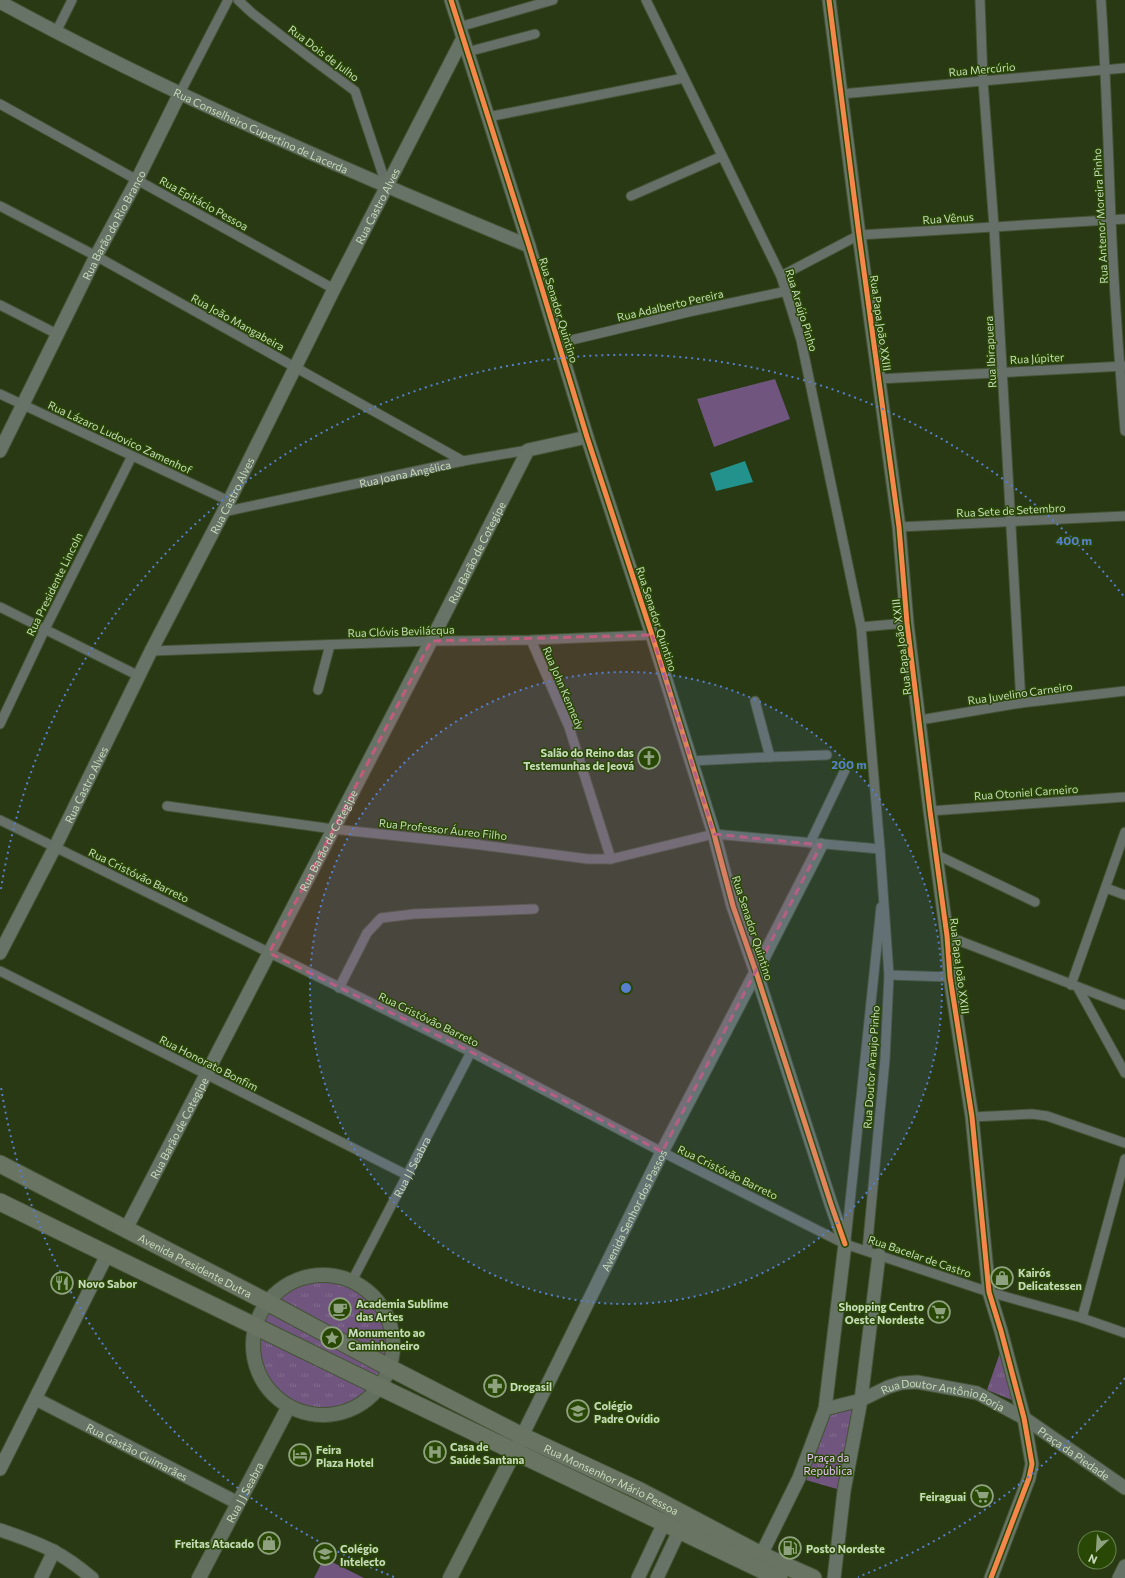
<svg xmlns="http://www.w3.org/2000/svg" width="1125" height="1578" viewBox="0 0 1125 1578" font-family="Commissioner,sans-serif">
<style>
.grass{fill:url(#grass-tufts)}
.pitch{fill:#70557e}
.water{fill:#23928c}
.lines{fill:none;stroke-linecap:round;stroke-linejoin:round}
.street-casing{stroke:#445335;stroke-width:11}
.secondary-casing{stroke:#445335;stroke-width:15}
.primary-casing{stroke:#445335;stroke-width:16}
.highway-casing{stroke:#445335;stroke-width:19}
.street{stroke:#667068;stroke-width:9}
.secondary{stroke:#667366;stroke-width:13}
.primary{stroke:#64705f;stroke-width:14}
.highway{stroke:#697463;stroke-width:17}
.cycleway-casing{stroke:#294805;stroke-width:8}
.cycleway{stroke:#f5874c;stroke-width:5}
.marked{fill:#c35c7c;fill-opacity:0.2;stroke:#c35c7c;stroke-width:3;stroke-dasharray:8 5;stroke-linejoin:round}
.ring{fill:none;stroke:#587fcd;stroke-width:2;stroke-dasharray:2 4}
.labels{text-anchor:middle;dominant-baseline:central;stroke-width:3;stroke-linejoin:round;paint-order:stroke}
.street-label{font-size:11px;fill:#c6dab9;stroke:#294805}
.poi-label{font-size:11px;font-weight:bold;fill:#c6dab9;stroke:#294805;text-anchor:start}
.park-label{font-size:11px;fill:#e6c6f9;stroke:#294805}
.centre{fill:#587fcd;stroke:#294805;stroke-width:2}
.ring-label{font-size:12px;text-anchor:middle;font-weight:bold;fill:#587fcd;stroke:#294805;stroke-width:3;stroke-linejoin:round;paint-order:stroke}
</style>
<defs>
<pattern id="grass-tufts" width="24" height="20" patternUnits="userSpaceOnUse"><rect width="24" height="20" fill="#70557e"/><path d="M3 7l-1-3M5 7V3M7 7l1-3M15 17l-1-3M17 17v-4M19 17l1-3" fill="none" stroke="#836d8e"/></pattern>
</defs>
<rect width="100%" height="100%" fill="#283914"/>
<path class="grass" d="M253 1345a70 70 0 1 1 140 0a70 70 0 1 1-140 0Z
M 1001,1350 L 1017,1402 L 987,1390 Z
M 861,1400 L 844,1491 L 799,1478 L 825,1409 Z"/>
<path class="pitch" d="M 775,379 L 790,419 L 714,447 L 697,399 Z
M 324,1558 L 364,1578 L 314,1578 Z"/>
<path class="water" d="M 745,461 L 753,482 L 716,491 L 710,473 Z"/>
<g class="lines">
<g class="street-casing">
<g id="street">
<path d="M 238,0 L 252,13 L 309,57 L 355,91 L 387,187"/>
<path d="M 646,0 L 781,276 L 801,340 L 861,627 L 880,849 L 889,975 L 885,1059 L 867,1251"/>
<path d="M 980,0 L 983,81 L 994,227 L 1021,703"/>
<path d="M 1101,0 C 1106,73 1108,146 1111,219 C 1114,290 1119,360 1125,431"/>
<path d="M 459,27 L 553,0"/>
<path d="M 56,32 L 72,0"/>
<path d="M 467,52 L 535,34"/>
<path d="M 180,93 L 228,0"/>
<path d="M 841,94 L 1125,68"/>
<path d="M 0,104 L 334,289"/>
<path d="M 488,117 L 684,78"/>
<path d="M 631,196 L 722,156"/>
<path d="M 0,206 L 96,256 L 463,461"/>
<path d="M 781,276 L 859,235 L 1125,219"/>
<path d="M 0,305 L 57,334"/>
<path d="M 559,343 L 693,311 L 787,291"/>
<path d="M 878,379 L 1125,366"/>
<path d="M 0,394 L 229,501"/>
<path id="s1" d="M 223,512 L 463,461 L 528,450"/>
<path d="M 899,527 L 1125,516"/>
<path d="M 0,607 L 139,676"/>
<path d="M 861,627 L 907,623"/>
<path d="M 531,640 L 569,727 L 611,859"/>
<path d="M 151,651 L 431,641 L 531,640 L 652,635"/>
<path d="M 318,690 L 330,645"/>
<path d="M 755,701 L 770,757"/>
<path d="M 920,720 L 1021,703 L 1125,691"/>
<path d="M 0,724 L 45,629 L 132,456"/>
<path d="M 691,761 L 770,757 L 827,755"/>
<path d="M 167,806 L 333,829 L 473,844 L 588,859 L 611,859 L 714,834 L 880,849"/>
<path d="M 930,811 L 1125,797"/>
<path d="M 0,820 L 471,1052 L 662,1152 L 845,1244 L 989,1292 L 1082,1318 L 1125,1333"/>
<path d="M 810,843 L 845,770"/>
<path d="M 935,854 L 1035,902"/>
<path d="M 1106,888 L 1125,895"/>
<path d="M 947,936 L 1125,1005"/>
<path d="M 0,971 L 407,1175"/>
<path d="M 889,975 L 950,977"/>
<path d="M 1071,985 L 1125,832"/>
<path d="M 339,988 L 367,933 L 381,918 L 414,914 L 534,909"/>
<path d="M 1078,988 L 1125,1073"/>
<path d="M 972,1117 L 1032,1114 L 1047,1116 L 1125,1143"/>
<path d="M 846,1240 L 881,907"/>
<path id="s2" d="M 352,1281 L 471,1052"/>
<path d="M 1082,1318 L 1125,1159"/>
</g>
</g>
<g class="secondary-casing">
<g id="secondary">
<path d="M 451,0 L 529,246 L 587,437 L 652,635 L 714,834 L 733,906 L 756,972 L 831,1204 L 845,1244 L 825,1409 L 799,1478 L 761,1555"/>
<path d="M 829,0 L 859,235 L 899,527 L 907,623 L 930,811 L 947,936 L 950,977 L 972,1117 L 989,1292 L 1001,1331 L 1024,1418 L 1032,1464 L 1029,1478 L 991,1578"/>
<path id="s3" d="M 0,2 C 171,95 350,172 529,246"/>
<path id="s4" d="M 0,451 L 96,256 L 137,180 L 180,93"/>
<path id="s5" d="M 0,953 L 55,847 L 151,651 L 229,501 L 334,289 L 463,38"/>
<path id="s6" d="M 126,1229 L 431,641 L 528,450 L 587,437"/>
<path id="s7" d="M 36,1399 L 238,1503"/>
<path id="s8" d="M 825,1409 L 861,1400 L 888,1387 L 901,1383 L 917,1382 L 977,1393 L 1024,1418 L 1125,1488"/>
<path id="s9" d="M 522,1436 L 662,1152 L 756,972 L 821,845"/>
<path d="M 0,1469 L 107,1255"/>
<path d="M 0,1530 C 18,1536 36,1542 53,1551 C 67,1558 80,1568 92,1578"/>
<path d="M 41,1578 L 54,1551"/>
<path d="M 638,1578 L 664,1523"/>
<path d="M 657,1578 L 679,1531"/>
<path d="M 834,1578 L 844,1491 L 861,1400 L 879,1255"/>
<path d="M 1119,1578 L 1125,1566"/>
</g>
</g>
<g class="primary-casing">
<g id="primary">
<circle cx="323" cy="1345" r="70"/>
<path id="s10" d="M 199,1578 L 289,1406"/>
<path d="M 450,1578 L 519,1443"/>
</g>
</g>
<g class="highway-casing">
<g id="highway">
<path id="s11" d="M 0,1164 L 267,1302 L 390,1368 L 522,1436 L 640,1491 L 761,1555 L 813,1578"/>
<path d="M 0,1202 L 380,1387 L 779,1578"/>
</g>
</g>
<use href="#street" class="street"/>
<use href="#secondary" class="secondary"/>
<use href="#primary" class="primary"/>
<use href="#highway" class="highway"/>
<g class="cycleway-casing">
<path id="cycleway" d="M 451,0 L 529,246 L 587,437 L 652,635 L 714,834 L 733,906 L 756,972 L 831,1204 L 845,1244
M 829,0 L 859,235 L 899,527 L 907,623 L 930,811 L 947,936 L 950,977 L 972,1117 L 989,1292 L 1001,1331 L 1024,1418 L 1032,1464 L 1029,1478 L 991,1578"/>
</g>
<use href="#cycleway" class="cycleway"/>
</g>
<path class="marked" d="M 652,635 L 714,834 L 821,845 L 662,1152 L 471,1052 L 269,953 L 431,641 Z"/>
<circle cx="626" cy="988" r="316" fill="#587fcd" fill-opacity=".12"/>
<g class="ring">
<circle cx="626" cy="988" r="316"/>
<path d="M1125 1378A633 633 0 0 1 858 1577M394 1577A633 633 0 0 1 1 1087M1 889A633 633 0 0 1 1125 598"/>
</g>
<defs>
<g id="church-ring" transform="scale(1.15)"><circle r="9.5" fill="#294805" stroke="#8fa27f" stroke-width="1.5"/><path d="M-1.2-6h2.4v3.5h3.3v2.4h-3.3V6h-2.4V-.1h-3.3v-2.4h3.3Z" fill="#8fa27f"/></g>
<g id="shop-ring" transform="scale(1.15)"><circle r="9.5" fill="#294805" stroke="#8fa27f" stroke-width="1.5"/><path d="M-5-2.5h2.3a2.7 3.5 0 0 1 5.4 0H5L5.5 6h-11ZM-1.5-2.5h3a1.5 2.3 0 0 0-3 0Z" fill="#8fa27f"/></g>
<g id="restaurant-ring" transform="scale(1.15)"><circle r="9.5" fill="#294805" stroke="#8fa27f" stroke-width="1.5"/><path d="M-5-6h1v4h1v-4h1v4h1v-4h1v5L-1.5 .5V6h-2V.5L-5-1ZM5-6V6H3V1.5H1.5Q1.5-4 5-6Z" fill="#8fa27f"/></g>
<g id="cafe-ring" transform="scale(1.15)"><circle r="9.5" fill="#294805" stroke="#8fa27f" stroke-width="1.5"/><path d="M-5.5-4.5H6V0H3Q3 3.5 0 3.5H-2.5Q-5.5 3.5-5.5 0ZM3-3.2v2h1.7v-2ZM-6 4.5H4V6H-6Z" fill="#8fa27f"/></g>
<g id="supermarket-ring" transform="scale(1.15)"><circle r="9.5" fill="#294805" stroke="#8fa27f" stroke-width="1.5"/><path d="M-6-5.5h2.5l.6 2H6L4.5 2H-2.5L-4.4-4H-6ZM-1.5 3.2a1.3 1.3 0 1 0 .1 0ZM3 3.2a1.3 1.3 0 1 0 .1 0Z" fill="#8fa27f"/></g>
<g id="sight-ring" transform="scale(1.15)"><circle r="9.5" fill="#294805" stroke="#8fa27f" stroke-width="1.5"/><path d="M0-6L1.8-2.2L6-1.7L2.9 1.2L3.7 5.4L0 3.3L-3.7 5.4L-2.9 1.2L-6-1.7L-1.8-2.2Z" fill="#8fa27f"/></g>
<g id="pharmacy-ring" transform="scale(1.15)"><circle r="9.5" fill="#294805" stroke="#8fa27f" stroke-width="1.5"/><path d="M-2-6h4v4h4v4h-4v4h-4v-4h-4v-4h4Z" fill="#8fa27f"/></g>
<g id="school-ring" transform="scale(1.15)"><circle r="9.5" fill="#294805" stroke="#8fa27f" stroke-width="1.5"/><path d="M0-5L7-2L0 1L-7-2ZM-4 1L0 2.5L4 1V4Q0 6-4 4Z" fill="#8fa27f"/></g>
<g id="hospital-ring" transform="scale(1.15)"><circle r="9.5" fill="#294805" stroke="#8fa27f" stroke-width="1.5"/><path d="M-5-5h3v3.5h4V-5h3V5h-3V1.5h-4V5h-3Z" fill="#8fa27f"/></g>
<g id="hotel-ring" transform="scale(1.15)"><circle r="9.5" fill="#294805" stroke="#8fa27f" stroke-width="1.5"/><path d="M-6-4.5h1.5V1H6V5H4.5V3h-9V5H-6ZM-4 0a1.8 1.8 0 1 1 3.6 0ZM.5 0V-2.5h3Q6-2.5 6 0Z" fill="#8fa27f"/></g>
<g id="fuel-ring" transform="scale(1.15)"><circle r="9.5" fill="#294805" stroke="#8fa27f" stroke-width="1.5"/><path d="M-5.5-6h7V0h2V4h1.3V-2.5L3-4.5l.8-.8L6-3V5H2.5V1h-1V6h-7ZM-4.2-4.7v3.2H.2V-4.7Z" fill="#8fa27f"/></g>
</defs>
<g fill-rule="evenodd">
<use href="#church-ring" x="649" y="758"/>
<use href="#shop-ring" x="1002" y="1278"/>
<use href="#restaurant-ring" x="62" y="1283"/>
<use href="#cafe-ring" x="340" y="1309"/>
<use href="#supermarket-ring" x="939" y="1312"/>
<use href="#sight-ring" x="332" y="1338"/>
<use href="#pharmacy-ring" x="495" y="1386"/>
<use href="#school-ring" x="578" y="1411"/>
<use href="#hospital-ring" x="435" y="1452"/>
<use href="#hotel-ring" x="300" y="1455"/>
<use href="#supermarket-ring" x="982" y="1496"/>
<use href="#shop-ring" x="269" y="1543"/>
<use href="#fuel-ring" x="790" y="1548"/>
<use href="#school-ring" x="325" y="1554"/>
</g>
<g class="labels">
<g class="street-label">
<text transform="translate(324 53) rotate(37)">Rua Dois de Julho</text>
<text transform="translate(982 69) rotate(-5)">Rua Mercúrio</text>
<text stroke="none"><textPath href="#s3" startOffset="291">Rua Conselheiro Cupertino de Lacerda</textPath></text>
<text transform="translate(204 203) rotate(29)">Rua Epitácio Pessoa</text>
<text stroke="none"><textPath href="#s5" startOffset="837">Rua Castro Alves</textPath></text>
<text transform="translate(1100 216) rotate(-93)">Rua Antenor Moreira Pinho</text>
<text transform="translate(948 218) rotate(-4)">Rua Vênus</text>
<text stroke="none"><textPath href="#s4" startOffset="253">Rua Barão do Rio Branco</textPath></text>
<text transform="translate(670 305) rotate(-13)">Rua Adalberto Pereira</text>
<text transform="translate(559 310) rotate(73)">Rua Senador Quintino</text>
<text transform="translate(802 310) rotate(73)">Rua Araújo Pinho</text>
<text transform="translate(238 322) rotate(29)">Rua João Mangabeira</text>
<text transform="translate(881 323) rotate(82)">Rua Papa João XXIII</text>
<text transform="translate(990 352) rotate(-93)">Rua Ibirapuera</text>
<text transform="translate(1037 358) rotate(-3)">Rua Júpiter</text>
<text transform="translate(120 437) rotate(25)">Rua Lázaro Ludovico Zamenhof</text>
<text stroke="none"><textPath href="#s1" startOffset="186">Rua Joana Angélica</textPath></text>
<text stroke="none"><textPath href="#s5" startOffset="513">Rua Castro Alves</textPath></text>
<text transform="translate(1011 510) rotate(-3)">Rua Sete de Setembro</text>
<text stroke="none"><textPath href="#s6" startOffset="762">Rua Barão de Cotegipe</textPath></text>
<text transform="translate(54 584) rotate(-64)">Rua Presidente Lincoln</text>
<text transform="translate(657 619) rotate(72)">Rua Senador Quintino</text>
<text transform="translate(401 631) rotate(-2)">Rua Clóvis Bevilácqua</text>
<text transform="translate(901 647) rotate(-97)">Rua Papa João XXIII</text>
<text transform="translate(564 688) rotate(67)">Rua John Kennedy</text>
<text transform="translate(1020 693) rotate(-8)">Rua Juvelino Carneiro</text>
<text stroke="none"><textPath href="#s5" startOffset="189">Rua Castro Alves</textPath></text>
<text transform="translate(1026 792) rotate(-4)">Rua Otoniel Carneiro</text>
<text transform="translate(443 829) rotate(6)">Rua Professor Áureo Filho</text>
<text stroke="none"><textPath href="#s6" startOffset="438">Rua Barão de Cotegipe</textPath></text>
<text transform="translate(139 875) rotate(26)">Rua Cristóvão Barreto</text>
<text transform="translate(753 928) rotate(72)">Rua Senador Quintino</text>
<text transform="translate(960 966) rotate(83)">Rua Papa João XXIII</text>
<text transform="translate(429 1019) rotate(26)">Rua Cristóvão Barreto</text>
<text transform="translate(209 1063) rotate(27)">Rua Honorato Bonfim</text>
<text transform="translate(871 1067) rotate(-86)">Rua Doutor Araujo Pinho</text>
<text stroke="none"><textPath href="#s6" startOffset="114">Rua Barão de Cotegipe</textPath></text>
<text stroke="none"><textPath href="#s2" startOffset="129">Rua J J Seabra</textPath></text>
<text transform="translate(728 1172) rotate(26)">Rua Cristóvão Barreto</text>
<text stroke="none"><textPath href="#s9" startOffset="252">Avenida Senhor dos Passos</textPath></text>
<text transform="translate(920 1256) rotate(19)">Rua Bacelar de Castro</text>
<text stroke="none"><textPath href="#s11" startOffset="220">Avenida Presidente Dutra</textPath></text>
<text stroke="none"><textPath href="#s8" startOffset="124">Rua Doutor Antônio Borja</textPath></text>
<text stroke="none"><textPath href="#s7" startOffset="114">Rua Gastão Guimarães</textPath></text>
<text stroke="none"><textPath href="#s8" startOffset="272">Praça da Piedade</textPath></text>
<text stroke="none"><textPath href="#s11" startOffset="688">Rua Monsenhor Mário Pessoa</textPath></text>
<text stroke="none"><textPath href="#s10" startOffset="97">Rua J J Seabra</textPath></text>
</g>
<g class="poi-label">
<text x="634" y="752" text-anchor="end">Salão do Reino das<tspan x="634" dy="13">Testemunhas de Jeová</tspan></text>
<text x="1018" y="1272">Kairós<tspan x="1018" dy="13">Delicatessen</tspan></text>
<text x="78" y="1283">Novo Sabor</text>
<text x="356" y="1303">Academia Sublime<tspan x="356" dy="13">das Artes</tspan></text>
<text x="924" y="1306" text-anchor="end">Shopping Centro<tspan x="924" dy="13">Oeste Nordeste</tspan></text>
<text x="348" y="1332">Monumento ao<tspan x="348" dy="13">Caminhoneiro</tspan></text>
<text x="510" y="1386">Drogasil</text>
<text x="594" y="1405">Colégio<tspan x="594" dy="13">Padre Ovídio</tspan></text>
<text x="450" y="1446">Casa de<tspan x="450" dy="13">Saúde Santana</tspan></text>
<text x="316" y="1449">Feira<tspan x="316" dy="13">Plaza Hotel</tspan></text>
<text x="966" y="1496" text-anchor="end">Feiraguai</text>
<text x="254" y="1543" text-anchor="end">Freitas Atacado</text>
<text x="340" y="1548">Colégio<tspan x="340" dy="13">Intelecto</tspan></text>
<text x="806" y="1548">Posto Nordeste</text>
</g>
<g class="park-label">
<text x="828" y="1457">Praça da<tspan x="828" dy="13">República</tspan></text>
</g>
</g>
<circle cx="626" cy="988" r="6" class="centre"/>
<g class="ring-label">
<text x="1074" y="545">400 m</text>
<text x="849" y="769">200 m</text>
</g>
<g transform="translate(1097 1550) rotate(205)"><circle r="19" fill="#294805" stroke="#68824d"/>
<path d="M0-3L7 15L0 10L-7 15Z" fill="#8fa27f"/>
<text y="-6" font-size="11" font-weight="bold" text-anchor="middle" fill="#c6dab9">N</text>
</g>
</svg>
